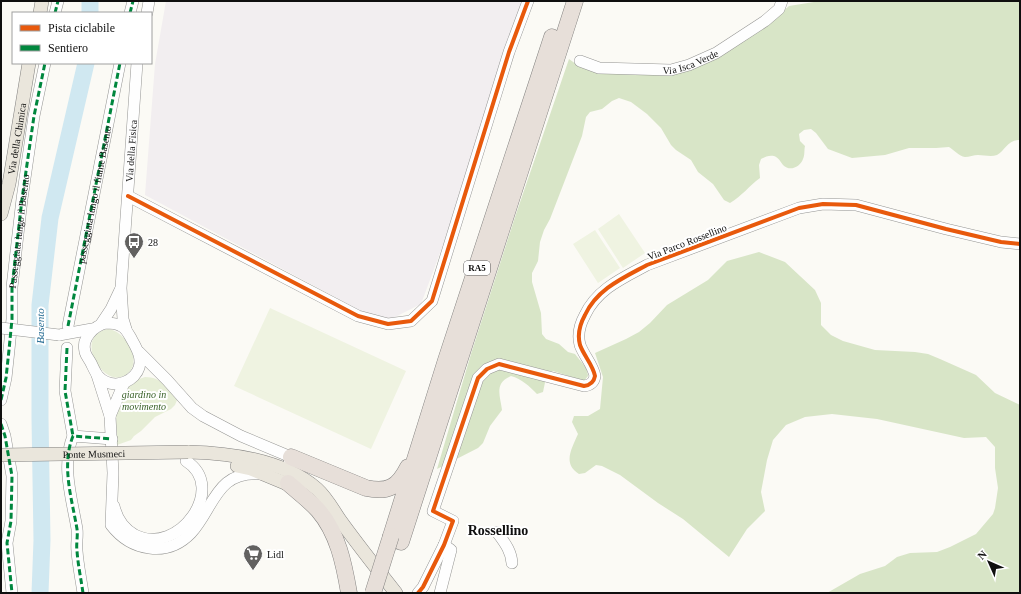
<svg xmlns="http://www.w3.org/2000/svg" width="1021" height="594" viewBox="0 0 1021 594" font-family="'Times New Roman',serif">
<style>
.industrial{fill:#f2eef0}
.green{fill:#e7eed7}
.forest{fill:#d8e5c7}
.pitch{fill:#eff3e1}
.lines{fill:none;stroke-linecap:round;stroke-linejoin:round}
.river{stroke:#d0e8f1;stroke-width:17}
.minor-casing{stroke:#959593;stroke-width:12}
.major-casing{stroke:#838280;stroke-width:14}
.highway-casing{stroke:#838280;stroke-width:17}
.minor{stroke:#fefefe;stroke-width:11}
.major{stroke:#eae6dc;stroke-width:13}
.highway{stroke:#e7dfd9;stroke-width:16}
.minor-bridge-casing{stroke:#959593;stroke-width:12;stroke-linecap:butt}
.major-bridge-casing{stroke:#838280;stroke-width:14;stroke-linecap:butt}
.highway-bridge-casing{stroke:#838280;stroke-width:17;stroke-linecap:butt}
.minor-bridge{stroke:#fefefe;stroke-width:11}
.major-bridge{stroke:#eae6dc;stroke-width:13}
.highway-bridge{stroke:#e7dfd9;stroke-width:16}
.quiet{stroke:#00873e;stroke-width:3;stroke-dasharray:6 3;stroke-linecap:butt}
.cycleway-casing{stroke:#fff;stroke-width:6}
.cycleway{stroke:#e8590c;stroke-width:4}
.labels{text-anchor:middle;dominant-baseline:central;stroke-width:4;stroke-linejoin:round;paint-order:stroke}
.shield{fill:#fff;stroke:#575757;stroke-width:1}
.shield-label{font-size:9px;font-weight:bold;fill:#0f0f0f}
.street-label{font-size:10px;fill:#0f0f0f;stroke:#fff}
.poi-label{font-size:10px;fill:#0f0f0f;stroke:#fff;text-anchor:start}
.park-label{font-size:10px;font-style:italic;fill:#376026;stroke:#fff}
.water-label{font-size:11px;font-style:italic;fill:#266c93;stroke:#fff}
.district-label{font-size:14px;font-weight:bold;fill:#0f0f0f;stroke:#fff}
</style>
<rect width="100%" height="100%" fill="#fbfaf5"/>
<path class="industrial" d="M 166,1 L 534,1 L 421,304 L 383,323 L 145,195 L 155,64 Z"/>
<path class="green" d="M 108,329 C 128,331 147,369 121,377 C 100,383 74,335 108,329 Z
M 145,377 C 162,377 168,388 177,400 L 175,405 L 171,409 L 155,417 L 141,431 L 134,436 L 131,440 L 117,445 L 116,412 L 128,387 L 136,380 Z"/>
<path class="forest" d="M 820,1 L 1020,1 L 1020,140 C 1007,140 1005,151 997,155 C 991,157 984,155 978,155 C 974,155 969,157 965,157 C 959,156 954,150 949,147 L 936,148 L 909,148 L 885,155 L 852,158 L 828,149 L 816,133 L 811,129 L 804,130 L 799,134 L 800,141 L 805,146 C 804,150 805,155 803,159 C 800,167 790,172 783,165 C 780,161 779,158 774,156 C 769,155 765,157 761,159 L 759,165 L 760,178 C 749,186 742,196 730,203 L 724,200 L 713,184 L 698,172 L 691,160 L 676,150 L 671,145 L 661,128 L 647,114 L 631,102 L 619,98 L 612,101 L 602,109 L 590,112 L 586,117 L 582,136 L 550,219 L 544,230 L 540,242 L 538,261 L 532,273 L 532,282 L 541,313 L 542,334 L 546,339 L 559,344 L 568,352 L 575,354 L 587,369 L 588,376 L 584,381 L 553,371 L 547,373 L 543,392 L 537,394 C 529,386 522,379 511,376 C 494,383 500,395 502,410 L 490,426 L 483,443 L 478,448 L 437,469 L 471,354 L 515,217 L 569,59 L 580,67 L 669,75 L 722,55 L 761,30 L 789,6 Z
M 759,252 L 785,262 L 815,290 L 821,303 L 821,325 L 831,335 L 843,341 L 875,350 L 915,352 L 928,354 L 940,359 L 976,375 L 995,393 L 1020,405 L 1020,593 L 827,593 L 860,574 L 885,566 L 897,557 L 910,553 L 937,552 L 950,547 L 976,534 L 993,514 L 995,508 L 998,488 L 995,468 L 995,447 L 986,437 L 964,438 L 877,419 L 832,414 L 805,417 L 786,425 L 773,440 L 767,460 L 761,492 L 765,511 L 747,529 L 729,557 L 683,519 L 658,503 L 620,475 L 602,466 L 596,465 L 585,473 L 579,474 C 562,464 572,448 578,434 L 572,422 L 574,416 L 588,416 L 600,409 L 603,377 L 595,353 L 626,339 L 639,332 L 650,323 L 667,305 L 708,280 L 727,261 Z"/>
<path class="pitch" d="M 619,214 L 645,253 L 623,268 L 598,229 Z
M 595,230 L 620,268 L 598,283 L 573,244 Z
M 270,308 L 406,371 L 371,449 L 234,386 Z"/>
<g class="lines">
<path class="river" d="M 90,13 L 90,1
M 40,593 L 42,540 L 40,418 L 40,305 L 50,218 L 86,63"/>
<g class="minor-casing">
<g id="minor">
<path d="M 55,13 L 58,1"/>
<path d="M 130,13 L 133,1"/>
<path d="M 147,13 L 149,1"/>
<path id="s1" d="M 580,61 L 599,68 L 671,70 L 689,65 L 716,53 L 765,21 L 779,9 L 782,1"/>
<path d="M 128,196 L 358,316 L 388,324 L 411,321 L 432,301 L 509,52 L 528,1"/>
<path d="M 106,323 C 111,323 116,323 121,326 C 127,329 129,335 132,340 C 139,352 145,364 134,376 C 124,386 108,387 98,376 C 95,372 93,367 91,363 C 89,359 86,356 85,352 C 81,338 94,326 106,323 Z"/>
<path d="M 101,324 L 111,309 L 120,290"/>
<path d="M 68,326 L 120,63"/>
<path id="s2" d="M 126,329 L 123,319 L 121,288 L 137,63"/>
<path d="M 59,335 L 92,329"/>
<path d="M 67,348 L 65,391 L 73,436"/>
<path d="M 139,352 L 167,380 L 192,408 L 203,416 L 241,436 L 291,457 L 289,464"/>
<path d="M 97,375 L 110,416 L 113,473 L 111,525 C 131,551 167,558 191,533 C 214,508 216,470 261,474"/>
<path d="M 1,400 L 6,378 L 9,350 L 12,319 L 12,287 L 22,199 L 34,116 L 45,63"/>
<path d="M 110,416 L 124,383"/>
<path d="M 1,424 L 5,436 L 12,476 L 11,521 L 7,543 L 12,593"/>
<path d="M 114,506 C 117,519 124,529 135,535 C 179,557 228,487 186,461"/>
<path d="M 497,532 C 504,542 511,550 512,563"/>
<path d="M 83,593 C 81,579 78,565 77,551 C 76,544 78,536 77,529 C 72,499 61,466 73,436 L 112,439"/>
<path d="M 418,593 L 423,587 L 444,545 L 453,521 L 433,511 L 478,378 L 487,369 L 499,364 L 584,386 C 591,385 594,382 595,376 C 593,365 584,356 580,345 C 577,334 580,324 585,315 C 597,289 623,278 647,265 L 799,208 L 823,204 L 856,205 L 946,229 L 1001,242 L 1020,244"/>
<path d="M 440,593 L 451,550 L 444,545"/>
</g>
</g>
<g class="major-casing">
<g id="major">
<path d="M 40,13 L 42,1"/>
<path id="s3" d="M 1,214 L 9,184 L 29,63"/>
<path d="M 188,452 C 229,453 284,460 317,489 C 327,498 333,510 340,520 C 358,545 377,569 396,593"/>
<path d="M 237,466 L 251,469 L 297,488"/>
</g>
</g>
<g class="highway-casing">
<path id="highway" d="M 291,457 L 366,488 C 388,493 398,487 408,467
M 288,483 C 298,492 309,500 318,510 C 338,533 344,564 349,593
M 391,536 L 446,360 L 552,37
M 401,542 L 575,1"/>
</g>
<use href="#minor" class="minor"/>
<use href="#major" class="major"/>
<use href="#highway" class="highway"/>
<g class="minor-bridge-casing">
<path id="minor-bridge" d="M 1,328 L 59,335"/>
</g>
<g class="major-bridge-casing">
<g id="major-bridge">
<path id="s4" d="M 1,455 L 188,452"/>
</g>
</g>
<g class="highway-bridge-casing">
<path id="highway-bridge" d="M 373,593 L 391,536"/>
</g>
<use href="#minor-bridge" class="minor-bridge"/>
<use href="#major-bridge" class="major-bridge"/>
<use href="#highway-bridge" class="highway-bridge"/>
<g class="quiet">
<path d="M 55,13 L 58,1"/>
<path d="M 130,13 L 133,1"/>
<path id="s5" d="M 68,326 L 120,63"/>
<path d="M 67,348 L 65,391 L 73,436"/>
<path id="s6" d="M 1,400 L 6,378 L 9,350 L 12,319 L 12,287 L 22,199 L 34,116 L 45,63"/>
<path d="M 1,424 L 5,436 L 12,476 L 11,521 L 7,543 L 12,593"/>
<path d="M 83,593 C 81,579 78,565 77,551 C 76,544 78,536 77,529 C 72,499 61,466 73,436 L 112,439"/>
</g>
<g class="cycleway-casing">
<path id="cycleway" d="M 128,196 L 358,316 L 388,324 L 411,321 L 432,301 L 509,52 L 528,1
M 418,593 L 423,587 L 444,545 L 453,521 L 433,511 L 478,378 L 487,369 L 499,364 L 584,386 C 591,385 594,382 595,376 C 593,365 584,356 580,345 C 577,334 580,324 585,315 C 597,289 623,278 647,265 L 799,208 L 823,204 L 856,205 L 946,229 L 1001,242 L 1020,244"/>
</g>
<use href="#cycleway" class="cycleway"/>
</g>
<defs>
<g id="bus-pin" transform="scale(1)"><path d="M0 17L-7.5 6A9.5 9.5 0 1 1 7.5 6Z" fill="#626160" stroke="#fff"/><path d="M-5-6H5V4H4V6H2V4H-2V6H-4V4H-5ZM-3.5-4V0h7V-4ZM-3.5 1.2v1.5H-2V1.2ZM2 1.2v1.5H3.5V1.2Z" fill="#fff"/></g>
<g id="supermarket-pin" transform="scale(1)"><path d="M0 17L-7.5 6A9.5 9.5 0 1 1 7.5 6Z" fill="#626160" stroke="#fff"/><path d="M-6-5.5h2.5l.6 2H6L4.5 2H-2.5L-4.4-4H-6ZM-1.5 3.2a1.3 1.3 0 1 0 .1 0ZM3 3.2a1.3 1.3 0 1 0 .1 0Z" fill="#fff"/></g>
</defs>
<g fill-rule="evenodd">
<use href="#bus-pin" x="134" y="242"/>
<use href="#supermarket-pin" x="253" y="554"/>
</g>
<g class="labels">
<rect class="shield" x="464" y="261" width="26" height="14" rx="3"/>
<g class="shield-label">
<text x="477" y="268">RA5</text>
</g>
<g class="street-label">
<text stroke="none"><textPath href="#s1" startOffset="113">Via Isca Verde</textPath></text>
<text stroke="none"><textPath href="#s3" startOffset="77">Via della Chimica</textPath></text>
<text stroke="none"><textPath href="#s2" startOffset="179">Via della Fisica</textPath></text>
<text stroke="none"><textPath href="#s5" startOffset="134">passeggiata lungo il fiume Basento</textPath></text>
<text stroke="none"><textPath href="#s6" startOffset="170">Passeggiata lungo il Basento</textPath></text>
<text transform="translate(687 242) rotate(-21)">Via Parco Rossellino</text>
<text stroke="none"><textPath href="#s4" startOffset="93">Ponte Musmeci</textPath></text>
</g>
<g class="poi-label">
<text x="148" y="242">28</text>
<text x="267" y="554">Lidl</text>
</g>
<g class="park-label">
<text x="144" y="394">giardino in<tspan x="144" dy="12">movimento</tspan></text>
</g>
<g class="water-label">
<text transform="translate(40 326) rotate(-90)">Basento</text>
</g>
<g class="district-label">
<text x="498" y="530">Rossellino</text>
</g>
</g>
<rect width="1021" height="594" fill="none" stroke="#0f0f0f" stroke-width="4"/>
<rect x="12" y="12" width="140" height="52" fill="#ffffff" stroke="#9f9f9f"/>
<rect x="20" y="25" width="20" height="6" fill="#e8590c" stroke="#9f9f9f"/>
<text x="48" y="32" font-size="12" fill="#0f0f0f">Pista ciclabile</text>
<rect x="20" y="45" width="20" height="6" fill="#00873e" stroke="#9f9f9f"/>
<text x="48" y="52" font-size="12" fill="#0f0f0f">Sentiero</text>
<g transform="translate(989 562) rotate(315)" stroke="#ffffff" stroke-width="3" paint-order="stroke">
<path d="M0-3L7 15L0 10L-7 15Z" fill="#0f0f0f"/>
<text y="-6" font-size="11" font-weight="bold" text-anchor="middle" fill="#0f0f0f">N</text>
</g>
</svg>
